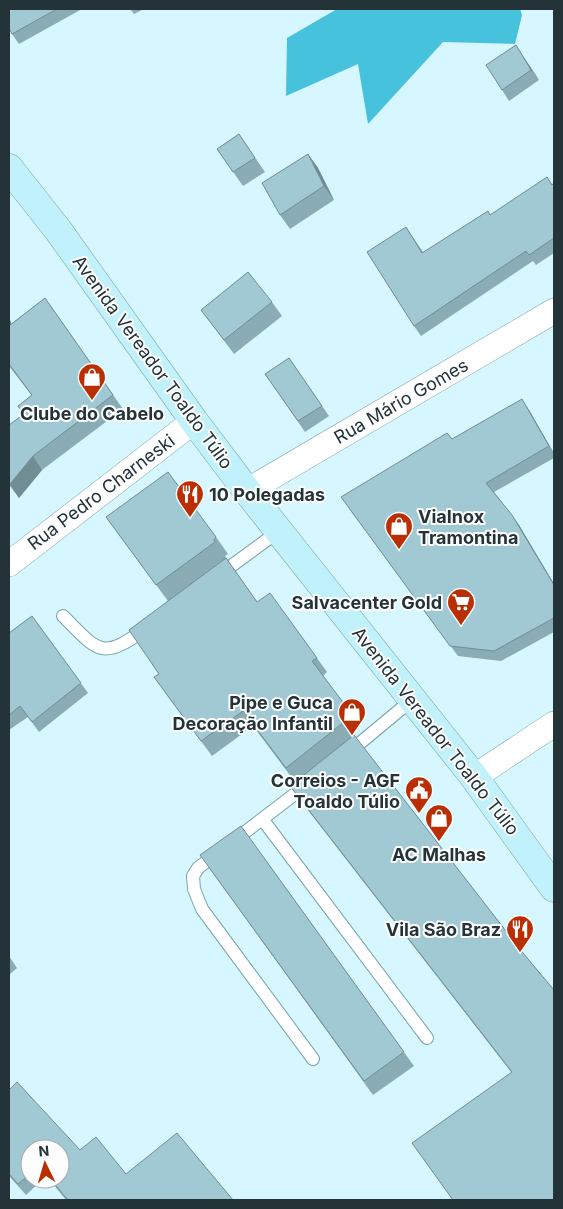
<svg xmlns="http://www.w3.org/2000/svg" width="563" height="1209" viewBox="0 0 563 1209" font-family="Inter,sans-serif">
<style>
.forest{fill:#46c2dc}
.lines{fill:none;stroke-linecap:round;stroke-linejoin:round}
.lane-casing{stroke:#7ba2ab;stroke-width:14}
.street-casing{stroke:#7ba2ab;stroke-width:26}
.secondary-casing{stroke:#7ba2ab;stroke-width:29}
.lane{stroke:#fff;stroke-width:12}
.street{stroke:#fff;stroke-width:25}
.secondary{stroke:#c1f1fa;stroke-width:28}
.wall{fill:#8aadb5}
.shaded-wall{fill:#718d94}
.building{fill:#a1c9d3;stroke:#718d94}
.labels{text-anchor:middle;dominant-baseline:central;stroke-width:4;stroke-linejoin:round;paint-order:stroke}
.street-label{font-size:18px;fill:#233337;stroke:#fdfdfd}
.poi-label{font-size:18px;font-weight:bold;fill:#233337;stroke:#fdfdfd;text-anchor:end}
</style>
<rect width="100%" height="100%" fill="#d6f7ff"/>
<path class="forest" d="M 337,9 L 520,9 L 522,15 L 515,44 L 443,42 L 368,124 L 358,64 L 286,96 L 287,38 Z"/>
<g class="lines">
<g class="lane-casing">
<path id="lane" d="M 219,575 L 279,531
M 63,616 C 99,652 101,661 147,628
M 348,753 L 413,699
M 308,784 L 198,868 L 193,876 L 194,889 L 202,909 L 313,1059
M 263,820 L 427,1038"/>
</g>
<g class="street-casing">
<path id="street" d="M 247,491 L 554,311
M 9,564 L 194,421
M 474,777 L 554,724"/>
</g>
<g class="secondary-casing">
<path id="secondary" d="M 9,168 L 58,230 L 194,421 L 247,491 L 474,777 L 554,888"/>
</g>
<use href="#lane" class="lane"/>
<use href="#street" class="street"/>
<use href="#secondary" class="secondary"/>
</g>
<path class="wall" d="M 9,9 L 82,9 L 19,44 L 12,34 Z
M 130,9 L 144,9 L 134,14 Z
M 523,56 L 539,80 L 509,101 L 502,90 Z
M 239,134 L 265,172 L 243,186 L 217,149 Z
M 308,154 L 318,168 L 334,200 L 290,229 L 280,215 Z
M 554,183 L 554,253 L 536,265 L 533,261 L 421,336 L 414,326 L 406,227 L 423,252 L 490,215 Z
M 45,298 L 123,409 L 42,470 L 19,498 L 9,485 L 9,425 L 24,414 L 18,406 L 32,396 L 9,366 L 9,317 L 11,324 Z
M 272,302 L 282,316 L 234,354 L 201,310 Z
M 289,358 L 329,416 L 305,432 L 265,374 Z
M 529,410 L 554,453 L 554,458 L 494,492 L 519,525 L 554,584 L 554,632 L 501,661 L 458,656 L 348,507 L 452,439 Z
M 106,517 L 216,537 L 228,554 L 225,556 L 257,602 L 317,658 L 327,672 L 323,676 L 358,724 L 350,730 L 353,735 L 523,953 L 554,990 L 511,1072 L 300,800 L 290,786 L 295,782 L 253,726 L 212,756 L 164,691 L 159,674 L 168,601 Z
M 32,616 L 88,693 L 39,732 L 28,717 L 9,730 L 9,633 Z
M 241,826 L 414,1066 L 373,1095 L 210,869 Z
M 9,956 L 17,968 L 9,975 Z
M 9,1090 L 80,1150 L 126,1174 L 233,1200 L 66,1200 L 49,1179 L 60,1179 L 30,1149 L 30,1179 L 43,1179 L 26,1195 L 9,1176 Z"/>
<path class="shaded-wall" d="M 516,45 L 523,56 L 539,80 L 531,70 Z
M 308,154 L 318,168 L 334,200 L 324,186 Z
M 9,317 L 18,341 L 9,328 Z
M 522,399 L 529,410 L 554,454 L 549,446 Z
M 33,456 L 42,470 L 19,498 L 10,484 Z
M 512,515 L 519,525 L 554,584 L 554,585 Z"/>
<path class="building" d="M 9,9 L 57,9 L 12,34 L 9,28 Z
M 516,45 L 531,70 L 502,90 L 486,65 Z
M 239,134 L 255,158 L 233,172 L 217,149 Z
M 308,154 L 324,186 L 280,215 L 262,183 Z
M 547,177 L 552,185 L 554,183 L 554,238 L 529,255 L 526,251 L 414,326 L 367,252 L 406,227 L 422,253 L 488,211 L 490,215 Z
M 248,272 L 272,302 L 224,340 L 201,310 Z
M 45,298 L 113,395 L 33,456 L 10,484 L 9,483 L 9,425 L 24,414 L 18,406 L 32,395 L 9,364 L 9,326 Z
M 289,358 L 322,406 L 298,421 L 265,374 Z
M 522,399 L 549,446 L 486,483 L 512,515 L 554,585 L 554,618 L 494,651 L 450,646 L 341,497 L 447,433 L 452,439 Z
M 168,472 L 216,537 L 214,540 L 215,542 L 156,585 L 106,517 Z
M 226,558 L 257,602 L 270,593 L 317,658 L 312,661 L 348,709 L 339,716 L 344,722 L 286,768 L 243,711 L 201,741 L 154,677 L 159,674 L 129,630 Z
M 32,616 L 81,683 L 32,722 L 20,706 L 9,715 L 9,633 Z
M 354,735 L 523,953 L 554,990 L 554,1200 L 453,1200 L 412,1143 L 512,1072 L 290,786 Z
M 241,826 L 404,1052 L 364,1081 L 200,855 Z
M 17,1082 L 80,1150 L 96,1137 L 126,1174 L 177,1133 L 233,1200 L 68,1200 L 50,1179 L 60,1179 L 60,1149 L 30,1149 L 30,1174 L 18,1184 L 9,1174 L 9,1090 Z"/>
<defs>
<g id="shop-pin" transform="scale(1.4375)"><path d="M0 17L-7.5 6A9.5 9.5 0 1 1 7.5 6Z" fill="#b92f03" stroke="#fdfdfd"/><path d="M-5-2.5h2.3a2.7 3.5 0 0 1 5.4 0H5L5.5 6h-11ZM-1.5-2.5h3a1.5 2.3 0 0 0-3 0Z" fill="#fff"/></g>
<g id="restaurant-pin" transform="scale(1.4375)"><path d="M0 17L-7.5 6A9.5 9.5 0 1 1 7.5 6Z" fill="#b92f03" stroke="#fdfdfd"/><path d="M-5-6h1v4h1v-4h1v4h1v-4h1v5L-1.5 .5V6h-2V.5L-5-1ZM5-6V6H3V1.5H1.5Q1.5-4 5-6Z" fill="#fff"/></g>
<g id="supermarket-pin" transform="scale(1.4375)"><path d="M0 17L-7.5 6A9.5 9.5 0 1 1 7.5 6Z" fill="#b92f03" stroke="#fdfdfd"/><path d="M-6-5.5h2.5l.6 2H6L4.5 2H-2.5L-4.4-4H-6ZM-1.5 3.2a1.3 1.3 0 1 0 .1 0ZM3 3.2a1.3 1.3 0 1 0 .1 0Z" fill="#fff"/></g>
<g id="civic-pin" transform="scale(1.4375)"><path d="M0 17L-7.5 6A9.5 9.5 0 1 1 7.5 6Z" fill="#b92f03" stroke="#fdfdfd"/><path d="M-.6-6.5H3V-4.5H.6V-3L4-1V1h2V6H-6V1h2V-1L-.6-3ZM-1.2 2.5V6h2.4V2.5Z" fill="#fff"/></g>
</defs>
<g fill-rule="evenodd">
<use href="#shop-pin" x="92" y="377"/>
<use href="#restaurant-pin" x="190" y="494"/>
<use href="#shop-pin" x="399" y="526"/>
<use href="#supermarket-pin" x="461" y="602"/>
<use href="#shop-pin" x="352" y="712"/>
<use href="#civic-pin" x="419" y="790"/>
<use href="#shop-pin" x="439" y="818"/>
<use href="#restaurant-pin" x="520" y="929"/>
</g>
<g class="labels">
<g class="street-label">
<text transform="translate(153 362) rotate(54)">Avenida Vereador Toaldo Túlio</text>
<text transform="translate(401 401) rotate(-30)">Rua Mário Gomes</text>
<text transform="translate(101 492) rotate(-37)">Rua Pedro Charneski</text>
<text transform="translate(436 731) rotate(52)">Avenida Vereador Toaldo Túlio</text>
</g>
<g class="poi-label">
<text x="92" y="413" text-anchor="middle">Clube do Cabelo</text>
<text x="209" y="494" text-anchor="start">10 Polegadas</text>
<text x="418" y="516" text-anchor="start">ViaInox<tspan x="418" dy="21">Tramontina</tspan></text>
<text x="442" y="602">Salvacenter Gold</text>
<text x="333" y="702">Pipe e Guca<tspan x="333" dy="21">Decoração Infantil</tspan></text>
<text x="400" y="780">Correios - AGF<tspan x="400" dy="21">Toaldo Túlio</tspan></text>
<text x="439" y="854" text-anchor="middle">AC Malhas</text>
<text x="501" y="929">Vila São Braz</text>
</g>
</g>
<rect width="563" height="1209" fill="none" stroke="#233337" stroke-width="20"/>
<g transform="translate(45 1164) rotate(355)"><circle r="24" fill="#fdfdfd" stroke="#a6acae"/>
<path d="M0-4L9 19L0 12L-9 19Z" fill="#b92f03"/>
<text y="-8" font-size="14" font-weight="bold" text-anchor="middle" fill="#233337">N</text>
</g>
</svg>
